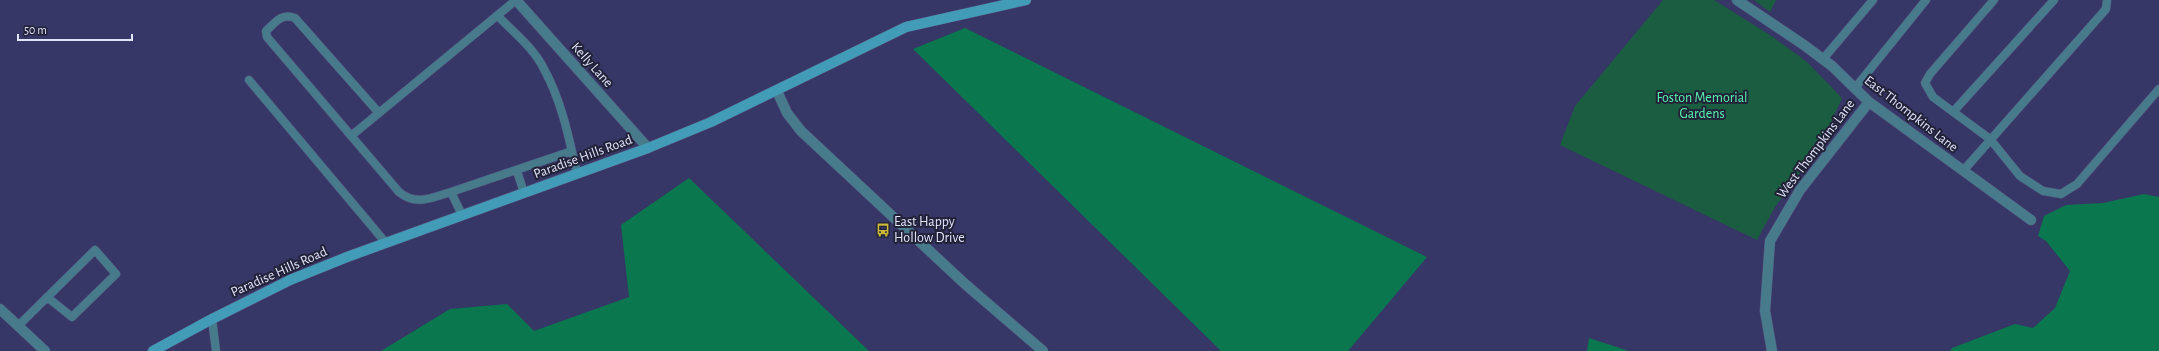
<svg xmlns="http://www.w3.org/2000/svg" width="2159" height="351" viewBox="0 0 2159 351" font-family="'Alegreya Sans',sans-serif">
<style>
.green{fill:#1b5d40}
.forest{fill:#0a774f}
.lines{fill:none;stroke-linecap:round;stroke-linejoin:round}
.lane-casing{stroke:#52537e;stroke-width:9}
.street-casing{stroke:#52537e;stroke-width:11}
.secondary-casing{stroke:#52537e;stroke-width:11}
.lane{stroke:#477b8c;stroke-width:8}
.street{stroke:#477b8c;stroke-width:10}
.secondary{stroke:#439cb7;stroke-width:10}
.labels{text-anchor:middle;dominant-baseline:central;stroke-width:4;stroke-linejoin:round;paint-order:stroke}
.street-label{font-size:14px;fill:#e2e4fc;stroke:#212237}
.park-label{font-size:14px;fill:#57f8b2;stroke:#212237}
.poi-label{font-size:14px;fill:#e2e4fc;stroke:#212237;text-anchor:start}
</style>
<rect width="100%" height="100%" fill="#363766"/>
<path class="green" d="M 1663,0 L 1714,0 L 1770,35 L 1807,62 L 1842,98 L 1822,143 L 1775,207 L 1757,240 L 1560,145 L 1575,106 Z
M 1754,0 L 1776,0 L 1770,12 Z"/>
<path class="forest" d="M 965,28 L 1427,257 L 1348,351 L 1221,351 L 913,49 Z
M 689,178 L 869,351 L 381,351 L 450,309 L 507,304 L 534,331 L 629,297 L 621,225 Z
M 2144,194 L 2159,197 L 2159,351 L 1950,351 L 1952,348 L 2015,324 L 2033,328 L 2055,308 L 2070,271 L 2046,241 L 2038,236 L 2044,216 L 2066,205 L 2103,203 Z
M 1589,338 L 1629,351 L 1587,351 Z"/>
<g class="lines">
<g class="lane-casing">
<path id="lane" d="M 1994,0 L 1930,74 L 1925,83 L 1933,97 L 1990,139 L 2020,176 L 2043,191 L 2061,194 L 2077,184 L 2159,89
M 498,16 C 513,32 534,48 544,69 C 562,102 569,138 577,174
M 1823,59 L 1873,0
M 249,80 L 386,243
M 1855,88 L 1926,0
M 1953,112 L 2054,0
M 379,113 L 295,18 C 281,13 276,22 266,31 L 267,37 L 399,192 C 416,206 431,198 451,192 L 462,215
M 351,136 L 516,0
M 517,171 L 524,193
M 1963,171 L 2106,9 L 2107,0
M 451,192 L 572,151
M 212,319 L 216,351
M 18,326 L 95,250 L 116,274 L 72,317 L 47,297"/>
</g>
<g class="street-casing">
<path id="street" d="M 516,0 L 648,148
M 1737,0 L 1804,45 L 1832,66 L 1869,102 L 2031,220
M 777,91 L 787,113 L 801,131 L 965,284 L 1043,351
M 0,309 L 45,351
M 1772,351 L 1765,311 L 1770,241 L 1800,190 L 1869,102"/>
</g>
<g class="secondary-casing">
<path id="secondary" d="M 153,351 L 212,319 L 290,280 L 347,257 L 648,148 L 711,122 L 906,27 L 1026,0"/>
</g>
<use href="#lane" class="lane"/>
<use href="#street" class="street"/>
<use href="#secondary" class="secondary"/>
</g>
<defs>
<g id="bus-bare" transform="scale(1.08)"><path d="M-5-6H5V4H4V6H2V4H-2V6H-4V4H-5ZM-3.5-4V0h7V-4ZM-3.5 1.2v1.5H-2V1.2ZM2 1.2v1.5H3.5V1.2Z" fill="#ccb939" stroke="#212237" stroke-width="2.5" paint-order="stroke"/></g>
</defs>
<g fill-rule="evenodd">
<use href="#bus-bare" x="883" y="230"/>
</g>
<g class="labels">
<g class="street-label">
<text transform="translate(592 65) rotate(48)">Kelly Lane</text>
<text transform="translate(1911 114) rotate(38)">East Thompkins Lane</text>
<text transform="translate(1816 149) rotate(-53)">West Thompkins Lane</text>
<text transform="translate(583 157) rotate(-20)">Paradise Hills Road</text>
<text transform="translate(279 272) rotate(-24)">Paradise Hills Road</text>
</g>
<g class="park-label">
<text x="1702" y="98">Foston Memorial<tspan x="1702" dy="16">Gardens</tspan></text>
</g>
<g class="poi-label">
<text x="894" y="222">East Happy<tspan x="894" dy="16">Hollow Drive</tspan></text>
</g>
</g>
<path d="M18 34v6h114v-6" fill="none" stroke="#e2e4fc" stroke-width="2"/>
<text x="24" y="34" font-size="12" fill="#e2e4fc" stroke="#212237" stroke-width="3" paint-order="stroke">50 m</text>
</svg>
